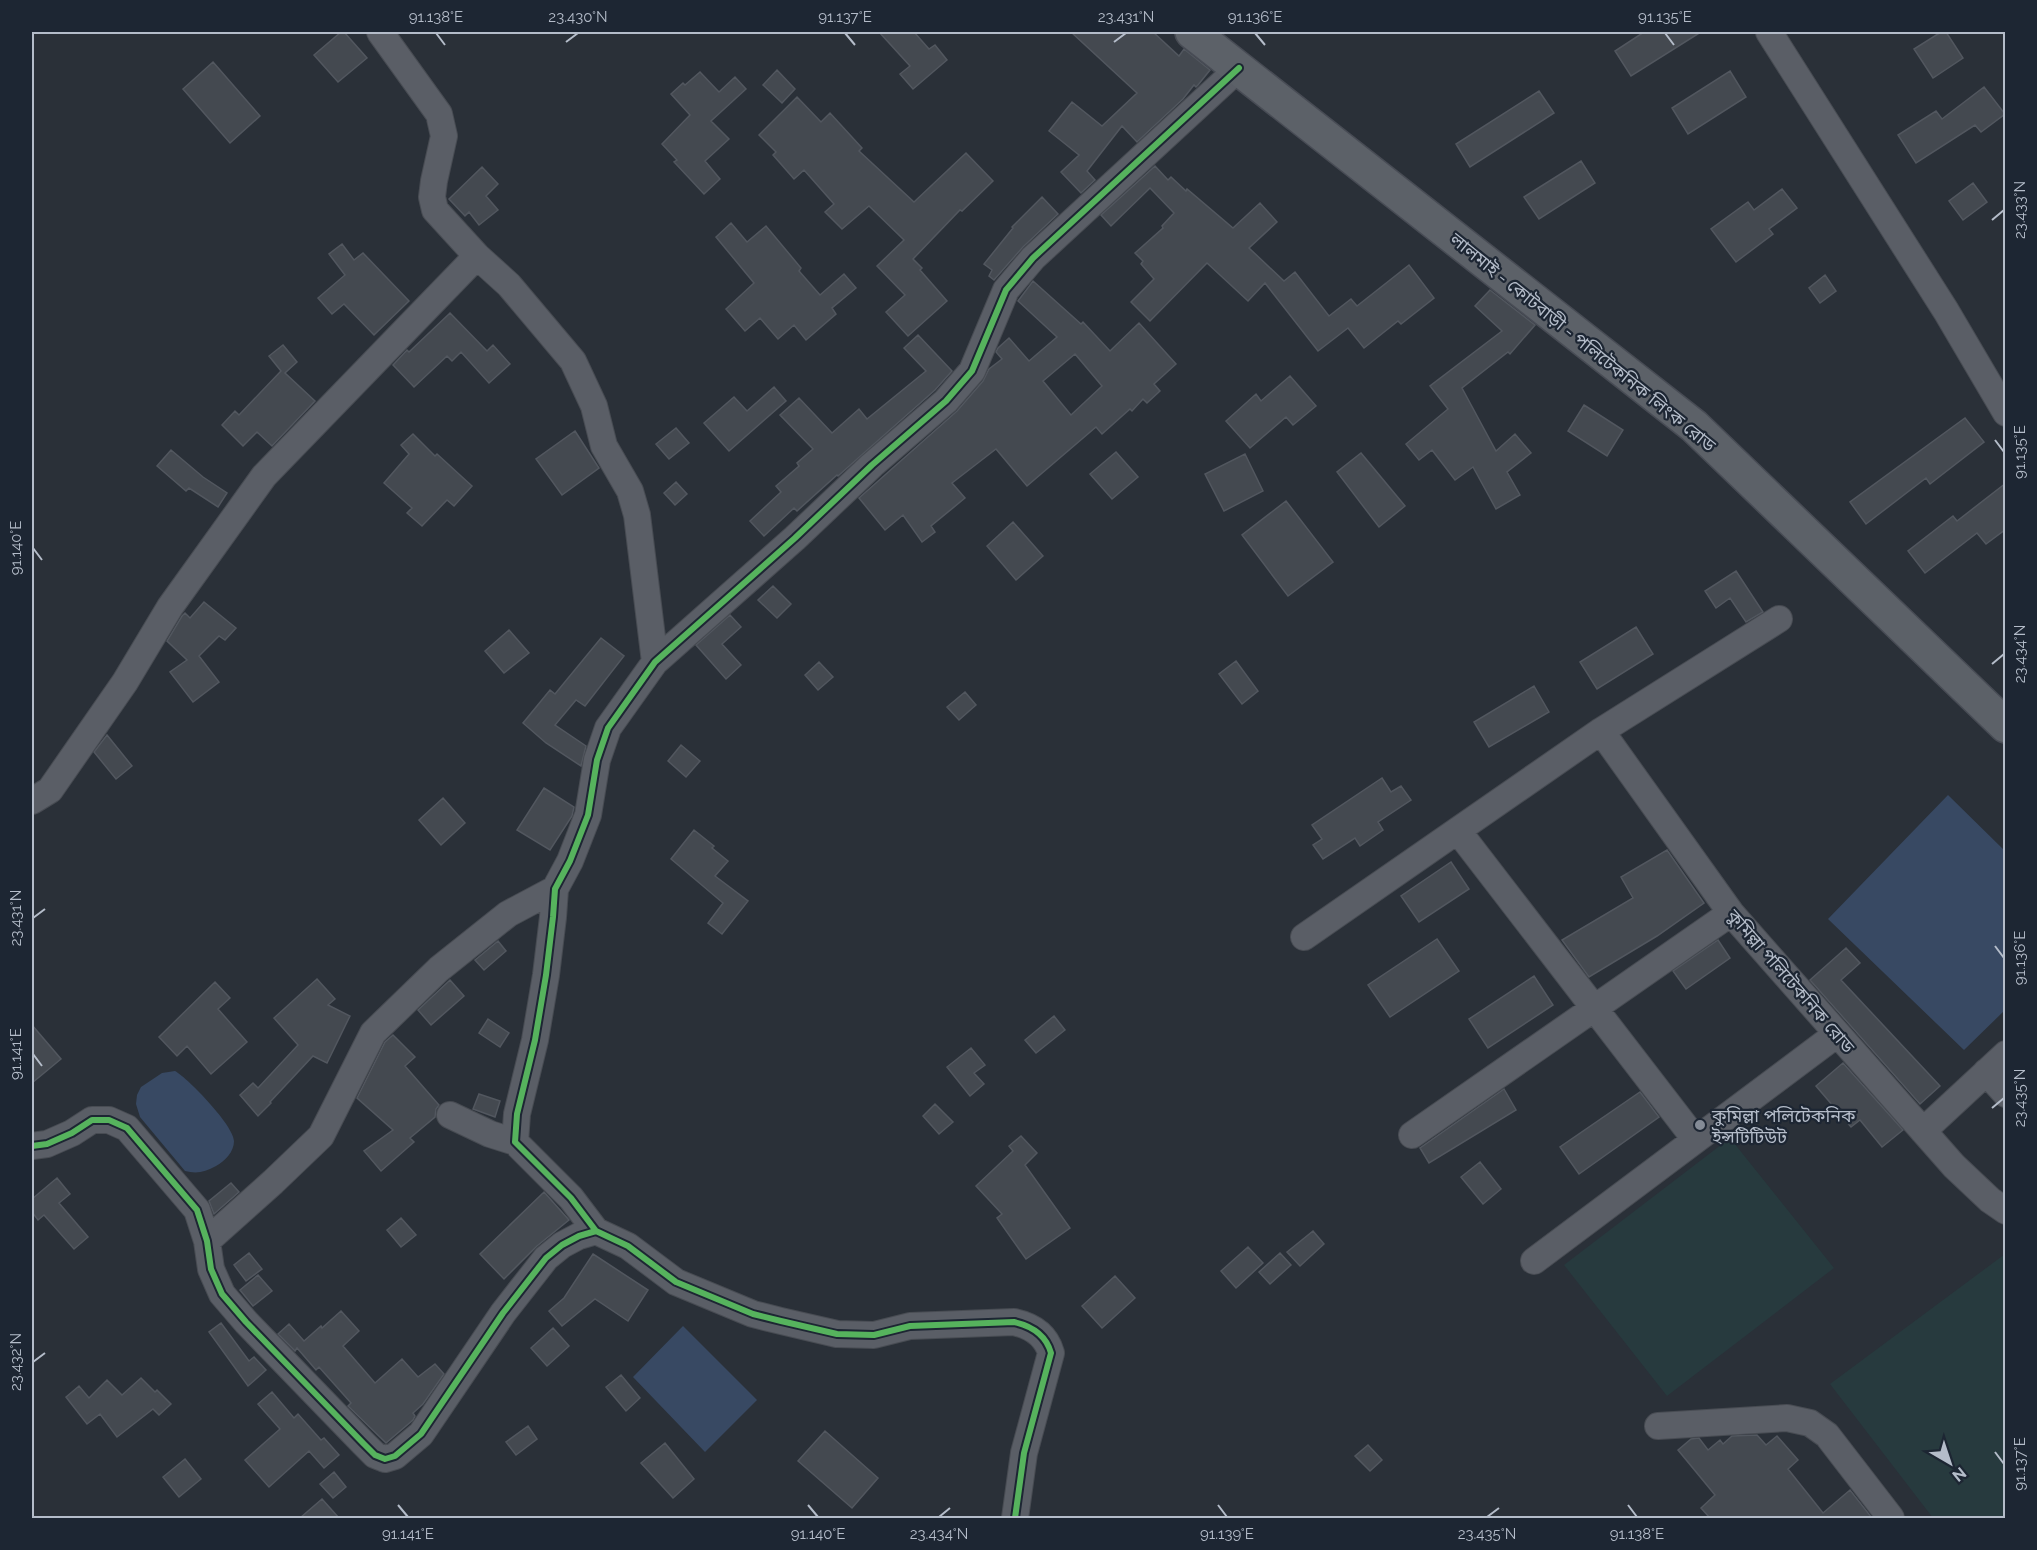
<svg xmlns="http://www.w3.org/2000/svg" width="2037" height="1550" viewBox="0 0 2037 1550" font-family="Raleway,'Noto Sans Bengali',sans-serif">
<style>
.green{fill:#273a3e}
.water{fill:#384963}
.building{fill:#444950;stroke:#52575f;stroke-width:1.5;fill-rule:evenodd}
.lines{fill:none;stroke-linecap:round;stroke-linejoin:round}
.minor-casing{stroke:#484c53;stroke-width:28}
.major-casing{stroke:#484c55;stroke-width:36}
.minor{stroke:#5a5e66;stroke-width:26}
.major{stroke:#5c6168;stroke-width:33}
.cycleway-casing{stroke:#1d2633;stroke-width:10}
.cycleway{stroke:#56b35d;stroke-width:6}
.ticks{fill:none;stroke:#b4bcc9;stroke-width:2}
.poi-dot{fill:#848b96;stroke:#1d2633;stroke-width:2}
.labels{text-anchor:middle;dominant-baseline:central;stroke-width:4.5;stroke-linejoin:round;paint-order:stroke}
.street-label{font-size:18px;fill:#b4bcc9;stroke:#1d2633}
.poi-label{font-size:18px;fill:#b4bcc9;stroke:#1d2633;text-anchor:start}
.neatline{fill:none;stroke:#b4bcc9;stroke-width:2}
.ticks-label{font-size:15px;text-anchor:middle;fill:#b4bcc9}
</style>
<rect width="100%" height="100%" fill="#2a3038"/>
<path class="green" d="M 1730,1138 L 1834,1268 L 1667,1396 L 1564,1265 Z
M 2005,1254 L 2005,1518 L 1933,1518 L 1830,1384 Z"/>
<path class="water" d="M 1948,795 L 2005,851 L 2005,1010 L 1964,1050 L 1828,919 Z
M 175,1071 C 189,1079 234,1126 234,1141 C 234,1152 225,1161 216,1166 C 205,1172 197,1174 185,1171 L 140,1117 L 136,1104 L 137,1095 L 141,1087 L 162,1073 Z
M 683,1326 L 757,1400 L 705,1452 L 633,1377 Z"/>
<path class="building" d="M 341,32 L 344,32 L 367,58 L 338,82 L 314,55 Z
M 879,32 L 914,32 L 929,49 L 935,45 L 947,60 L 913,89 L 900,74 L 910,66 Z
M 1071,32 L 1153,32 L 1179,56 L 1184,49 L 1210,70 L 1198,85 L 1196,87 L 1194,85 L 1183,99 L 1137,142 L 1122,126 L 1087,171 L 1095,180 L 1081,193 L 1061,172 L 1079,155 L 1049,131 L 1072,102 L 1102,126 L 1137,93 Z
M 1644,32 L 1701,32 L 1631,76 L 1615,51 Z
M 1941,32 L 1946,32 L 1963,58 L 1933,78 L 1914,49 Z
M 213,62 L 260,116 L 230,143 L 183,89 Z
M 777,70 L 795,89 L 782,103 L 763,85 Z
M 1730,71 L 1746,97 L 1688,134 L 1672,108 Z
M 700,72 L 719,92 L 735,77 L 746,89 L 711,121 L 729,139 L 705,161 L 720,179 L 704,194 L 674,162 L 677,160 L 662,144 L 690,115 L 671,94 L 683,83 L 685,85 Z
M 1984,87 L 2005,114 L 1981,132 L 1975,125 L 1916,163 L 1898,135 L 1936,111 L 1942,119 Z
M 1539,91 L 1554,113 L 1470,167 L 1456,144 Z
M 797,97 L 821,122 L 830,113 L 862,148 L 859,151 L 914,202 L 966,153 L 993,181 L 962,211 L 960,210 L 913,259 L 922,268 L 920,270 L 947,301 L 908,336 L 886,312 L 905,295 L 877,266 L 904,240 L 869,206 L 842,229 L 825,212 L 834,204 L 804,170 L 794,179 L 773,155 L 776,152 L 759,135 Z
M 1581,161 L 1595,183 L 1539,219 L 1524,197 Z
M 1155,166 L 1168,180 L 1171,177 L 1186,191 L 1187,189 L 1233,228 L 1260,203 L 1277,222 L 1249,248 L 1284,281 L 1295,272 L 1329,316 L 1351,299 L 1357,306 L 1409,265 L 1434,298 L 1401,324 L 1398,321 L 1364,348 L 1348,328 L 1318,351 L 1265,283 L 1248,301 L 1207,263 L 1150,321 L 1131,302 L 1154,279 L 1141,264 L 1143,261 L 1135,253 L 1163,228 L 1162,226 L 1174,213 L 1150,188 L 1111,226 L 1101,215 Z
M 482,167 L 498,184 L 486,196 L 498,210 L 479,225 L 469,212 L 465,216 L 449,199 Z
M 1973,183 L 1987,202 L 1963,220 L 1949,201 Z
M 1782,189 L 1797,208 L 1769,229 L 1773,234 L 1736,262 L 1711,229 L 1748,202 L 1754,210 Z
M 1042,197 L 1058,214 L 1023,247 L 994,280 L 989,276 L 992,270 L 984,264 L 1013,228 L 1012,227 Z
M 731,223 L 747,242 L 766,226 L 801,268 L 799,271 L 820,295 L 844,274 L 856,288 L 832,308 L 836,314 L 806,340 L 794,325 L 778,339 L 760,318 L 745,331 L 726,309 L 754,283 L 716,237 Z
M 342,244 L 354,260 L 363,253 L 409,301 L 374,335 L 344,304 L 332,314 L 318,298 L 345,275 L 329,254 Z
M 1825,275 L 1836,291 L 1820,303 L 1809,288 Z
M 1033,281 L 1081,324 L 1083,322 L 1110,351 L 1139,323 L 1176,364 L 1154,384 L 1160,391 L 1147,403 L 1143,399 L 1132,411 L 1130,409 L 1102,434 L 1096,427 L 1027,486 L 996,449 L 952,483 L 965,498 L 931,526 L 935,532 L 922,542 L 903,515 L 885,530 L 859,498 L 957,411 L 983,381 L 989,369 L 1002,359 L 996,352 L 998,348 L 1009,338 L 1029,361 L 1057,337 L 1018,301 ZM 1075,354 L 1102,386 L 1071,415 L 1043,381 Z
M 1490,290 L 1535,325 L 1510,354 L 1508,352 L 1462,388 L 1496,451 L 1515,434 L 1531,453 L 1507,472 L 1520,495 L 1496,509 L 1473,467 L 1455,480 L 1432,450 L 1419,460 L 1406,444 L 1448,409 L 1430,386 L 1502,331 L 1475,306 Z
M 450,313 L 487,351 L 493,345 L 510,364 L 489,383 L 461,352 L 452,361 L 447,356 L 414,387 L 393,365 L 407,350 L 409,352 Z
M 918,335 L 952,371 L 935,390 L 838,476 L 837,475 L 797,511 L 794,508 L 764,536 L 750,521 L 781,492 L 776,486 L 799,466 L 797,463 L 813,449 L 780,415 L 799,398 L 832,433 L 859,409 L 867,419 L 926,371 L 904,348 Z
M 283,345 L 297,362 L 285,373 L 315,401 L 272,446 L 257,432 L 243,446 L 222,425 L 235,411 L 239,415 L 281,371 L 269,356 Z
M 1290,376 L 1316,406 L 1293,425 L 1286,417 L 1250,448 L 1226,421 L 1256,394 L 1261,401 Z
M 774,387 L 786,401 L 729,451 L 704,423 L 734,397 L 747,411 Z
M 1584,405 L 1623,430 L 1607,456 L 1568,431 Z
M 1965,418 L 1984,442 L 1930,484 L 1926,478 L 1866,524 L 1850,502 Z
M 676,428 L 689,443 L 669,459 L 656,444 Z
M 575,431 L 599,468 L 562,495 L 536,459 Z
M 413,434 L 435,456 L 437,454 L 472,486 L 454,506 L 447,500 L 422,526 L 407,513 L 412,508 L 384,483 L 409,454 L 401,445 Z
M 171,450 L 203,477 L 227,493 L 218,507 L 189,488 L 186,491 L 157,466 Z
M 1116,452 L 1138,477 L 1112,499 L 1090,474 Z
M 1361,453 L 1405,506 L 1379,527 L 1337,472 Z
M 1245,454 L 1263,491 L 1224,511 L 1205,474 Z
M 676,482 L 687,494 L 675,505 L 664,493 Z
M 2006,483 L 2006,529 L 1986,544 L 1977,533 L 1925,573 L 1908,551 L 1953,516 L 1957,521 Z
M 1286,501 L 1333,562 L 1288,596 L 1242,535 Z
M 1013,522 L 1043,556 L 1016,580 L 987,546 Z
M 1736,571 L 1763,612 L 1746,622 L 1730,598 L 1716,608 L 1705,591 Z
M 773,586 L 791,604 L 777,618 L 758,600 Z
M 204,602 L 236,628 L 225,640 L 219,636 L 199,656 L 219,682 L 193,702 L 170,672 L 187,660 L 167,641 L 182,616 L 185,613 L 190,618 Z
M 730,615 L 741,627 L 722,644 L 741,665 L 726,679 L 696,645 Z
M 1636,627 L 1653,654 L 1597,689 L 1580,662 Z
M 509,630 L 529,653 L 504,673 L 485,651 Z
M 601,638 L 624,656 L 585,706 L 576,700 L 555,725 L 586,746 L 581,766 L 546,743 L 523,723 L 550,690 L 555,694 Z
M 1236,661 L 1258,691 L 1242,704 L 1219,674 Z
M 819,662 L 833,677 L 818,690 L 805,675 Z
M 1534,686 L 1549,712 L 1489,747 L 1474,722 Z
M 965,692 L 976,705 L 959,720 L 947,707 Z
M 107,735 L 132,766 L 116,779 L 94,752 Z
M 681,745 L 700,761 L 686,777 L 668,761 Z
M 1382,778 L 1391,792 L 1401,786 L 1411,800 L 1378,822 L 1383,830 L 1360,846 L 1355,838 L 1323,859 L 1313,845 L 1322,839 L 1312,825 Z
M 544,788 L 574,807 L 572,816 L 550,850 L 517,830 Z
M 443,798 L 465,823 L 441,845 L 419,820 Z
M 694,830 L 714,846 L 712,848 L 728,861 L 715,876 L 748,901 L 722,934 L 708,923 L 723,903 L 671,859 Z
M 1667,850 L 1704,903 L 1657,936 L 1589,977 L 1562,940 L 1633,898 L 1621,877 Z
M 1451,862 L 1469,889 L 1419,922 L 1401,896 Z
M 1437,939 L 1459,971 L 1390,1017 L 1368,985 Z
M 1718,940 L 1730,958 L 1686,989 L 1673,971 Z
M 498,941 L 506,951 L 484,970 L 475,960 Z
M 1846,948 L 1860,963 L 1841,980 L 1940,1086 L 1920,1104 L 1810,980 Z
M 1534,976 L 1553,1005 L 1488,1048 L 1469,1019 Z
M 317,979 L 335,999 L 328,1005 L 350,1016 L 327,1063 L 313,1056 L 270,1102 L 271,1103 L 258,1116 L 240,1095 L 253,1083 L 258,1088 L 298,1045 L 274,1018 Z
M 450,980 L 464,996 L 431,1025 L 418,1010 Z
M 215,982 L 230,998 L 218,1009 L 247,1042 L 211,1074 L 187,1046 L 177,1056 L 159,1037 Z
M 1054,1016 L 1065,1030 L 1036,1053 L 1025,1040 Z
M 488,1019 L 509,1033 L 500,1047 L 479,1033 Z
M 32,1025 L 61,1059 L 32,1083 Z
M 393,1035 L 415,1057 L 405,1066 L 439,1105 L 436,1109 L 435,1117 L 410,1138 L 414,1142 L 381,1171 L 364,1151 L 393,1130 L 357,1098 L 385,1042 Z
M 971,1048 L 985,1065 L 974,1073 L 984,1084 L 970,1096 L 947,1067 Z
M 1843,1063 L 1903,1130 L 1882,1147 L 1860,1120 L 1851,1127 L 1816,1086 Z
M 1504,1089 L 1516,1110 L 1429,1163 L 1420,1148 Z
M 1640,1092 L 1659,1117 L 1579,1174 L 1560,1147 Z
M 479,1094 L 500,1101 L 495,1117 L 473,1109 Z
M 935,1104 L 953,1122 L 939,1134 L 923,1116 Z
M 1021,1136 L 1037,1153 L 1025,1165 L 1070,1228 L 1026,1259 L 997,1218 L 1002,1214 L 976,1186 L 1013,1151 L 1009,1146 Z
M 1480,1162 L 1501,1189 L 1483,1204 L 1461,1177 Z
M 57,1178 L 70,1194 L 59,1203 L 88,1237 L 74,1249 L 44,1215 L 38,1220 L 32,1212 L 32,1199 Z
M 231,1183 L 239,1192 L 214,1214 L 209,1201 Z
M 544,1192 L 569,1220 L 537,1246 L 504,1279 L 480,1254 Z
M 401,1218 L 416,1235 L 401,1247 L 387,1230 Z
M 1313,1231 L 1324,1244 L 1300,1266 L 1287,1252 Z
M 1248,1247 L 1263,1263 L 1236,1288 L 1221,1271 Z
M 249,1253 L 262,1269 L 246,1281 L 234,1265 Z
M 1280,1253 L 1291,1265 L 1270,1284 L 1259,1272 Z
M 593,1254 L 648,1290 L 628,1321 L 595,1299 L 562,1326 L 549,1311 L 564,1298 Z
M 258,1275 L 272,1291 L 253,1306 L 240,1290 Z
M 1115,1276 L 1135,1298 L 1102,1328 L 1082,1306 Z
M 341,1311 L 359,1331 L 343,1346 L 375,1383 L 402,1359 L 418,1377 L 435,1364 L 444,1374 L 423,1404 L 413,1413 L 415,1416 L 413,1420 L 386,1443 L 348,1406 L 351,1403 L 319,1367 L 316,1370 L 297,1348 L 295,1351 L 278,1334 L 289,1324 L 304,1341 L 321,1326 L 322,1328 Z
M 221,1323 L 249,1361 L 254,1357 L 266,1370 L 248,1386 L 209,1332 Z
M 553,1328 L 569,1346 L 547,1366 L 531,1348 Z
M 621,1375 L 640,1398 L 626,1411 L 606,1387 Z
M 141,1378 L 155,1392 L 157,1390 L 171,1404 L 159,1415 L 153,1409 L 117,1437 L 100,1414 L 87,1424 L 66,1397 L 79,1386 L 89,1398 L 107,1380 L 122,1395 Z
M 272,1392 L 294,1418 L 298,1414 L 321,1440 L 324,1438 L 339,1455 L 324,1468 L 309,1451 L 269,1487 L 245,1460 L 280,1429 L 258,1404 Z
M 528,1426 L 537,1439 L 516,1455 L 506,1442 Z
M 825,1431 L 878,1478 L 852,1508 L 798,1461 Z
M 1757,1435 L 1766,1445 L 1777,1436 L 1798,1460 L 1788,1469 L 1823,1513 L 1850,1490 L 1872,1518 L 1710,1518 L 1701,1508 L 1715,1495 L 1678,1450 L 1691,1439 L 1699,1438 L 1708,1450 L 1720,1440 L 1723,1444 L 1732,1436 Z
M 665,1443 L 694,1479 L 673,1498 L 641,1463 Z
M 1368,1445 L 1382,1460 L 1370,1471 L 1355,1456 Z
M 185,1459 L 201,1479 L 179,1497 L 163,1477 Z
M 334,1472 L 346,1487 L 333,1498 L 320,1484 Z
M 322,1499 L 339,1518 L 300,1518 Z"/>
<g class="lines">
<g class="minor-casing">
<path id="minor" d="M 380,32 L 439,114 L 444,136 L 434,181 L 432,197 L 435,210 L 477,256 L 509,285 L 573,361 L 594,406 L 604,446 L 630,491 L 637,515 L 655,662
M 1769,32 L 1946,311 L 2006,413
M 1601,731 L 1731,913 L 1954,1166 L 1990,1200 L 2006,1211
M 32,801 L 50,790 L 125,682 L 170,607 L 264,476 L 477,256
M 1458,831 L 1695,1139
M 1304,937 L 1601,731 L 1779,619
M 1986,1072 L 2006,1094
M 450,1115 L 490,1134 L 515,1142
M 1923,1131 L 2006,1054
M 1412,1135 L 1731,913
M 32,1146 L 47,1144 L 72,1133 L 92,1120 L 109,1120 L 127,1128 L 197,1210 L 207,1241 L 211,1269 L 222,1294 L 246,1322 L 363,1443 L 375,1455 L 385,1459 L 395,1456 L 421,1434 L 503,1313 L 546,1258 L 562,1245 L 579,1236 L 596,1231 L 628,1246 L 676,1282 L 753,1314 L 781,1321 L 837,1334 L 874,1335 L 910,1326 L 1014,1322 C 1032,1326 1046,1335 1051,1353 L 1024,1453 L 1015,1518
M 596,1231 L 571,1198 L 515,1142 L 517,1114 L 535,1040 L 546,975 L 553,917 L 555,889 L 570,861 L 588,815 L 597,760 L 608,728 L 655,662 L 795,538 L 872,465 L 946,401 L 972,371 L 1006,290 L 1033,258 L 1239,68
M 207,1241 L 273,1182 L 321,1136 L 373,1033 L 439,969 L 508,914 L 555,889
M 1534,1261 L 1837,1034
M 1658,1426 L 1787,1418 L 1810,1423 L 1827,1435 L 1891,1518"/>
</g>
<g class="major-casing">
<path id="major" d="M 1192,32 L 1694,426 L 2006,726"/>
</g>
<use href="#minor" class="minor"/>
<use href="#major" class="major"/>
<g class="cycleway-casing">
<path id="cycleway" d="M 32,1146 L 47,1144 L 72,1133 L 92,1120 L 109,1120 L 127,1128 L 197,1210 L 207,1241 L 211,1269 L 222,1294 L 246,1322 L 363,1443 L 375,1455 L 385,1459 L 395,1456 L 421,1434 L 503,1313 L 546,1258 L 562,1245 L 579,1236 L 596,1231 L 628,1246 L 676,1282 L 753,1314 L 781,1321 L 837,1334 L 874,1335 L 910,1326 L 1014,1322 C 1032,1326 1046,1335 1051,1353 L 1024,1453 L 1015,1518
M 596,1231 L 571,1198 L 515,1142 L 517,1114 L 535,1040 L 546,975 L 553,917 L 555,889 L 570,861 L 588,815 L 597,760 L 608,728 L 655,662 L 795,538 L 872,465 L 946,401 L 972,371 L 1006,290 L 1033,258 L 1239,68"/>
</g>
<use href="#cycleway" class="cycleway"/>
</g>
<path class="ticks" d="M 436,33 L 445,45M 845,33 L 855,45M 1255,33 L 1265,45M 1665,33 L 1674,45M 566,42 L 578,33M 1114,42 L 1126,33M 1992,220 L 2004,210M 1995,440 L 2004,452M 33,548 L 42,560M 1992,664 L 2004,654M 33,918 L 45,909M 1995,946 L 2004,958M 33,1054 L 42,1066M 1992,1108 L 2004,1098M 33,1362 L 45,1353M 1995,1452 L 2004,1464M 398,1505 L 408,1517M 808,1505 L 818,1517M 1218,1505 L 1227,1517M 1628,1505 L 1637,1517M 939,1517 L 950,1508M 1487,1517 L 1499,1508"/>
<circle class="poi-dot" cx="1700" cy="1125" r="6"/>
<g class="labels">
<g class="street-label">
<text transform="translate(1583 342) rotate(39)">লালমাই - কোটবাড়ী - পলিটেকনিক লিংক রোড</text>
<text transform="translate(1791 981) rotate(49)">কুমিল্লা পলিটেকনিক রোড</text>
</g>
<g class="poi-label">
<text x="1712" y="1115">কুমিল্লা পলিটেকনিক<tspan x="1712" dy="21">ইন্সটিটিউট</tspan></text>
</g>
</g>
<rect width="2037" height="1550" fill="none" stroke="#1d2633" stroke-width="66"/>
<g transform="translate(1950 1463) rotate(141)" stroke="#1d2633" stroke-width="4.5" paint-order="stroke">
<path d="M0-4.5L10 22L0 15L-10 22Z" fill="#b4bcc9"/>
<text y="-9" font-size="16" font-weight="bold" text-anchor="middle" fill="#b4bcc9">N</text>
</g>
<rect x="33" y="33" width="1971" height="1484" class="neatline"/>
<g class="ticks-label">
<text x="436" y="22">91.138°E</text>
<text x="578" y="22">23.430°N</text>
<text x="845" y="22">91.137°E</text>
<text x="1126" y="22">23.431°N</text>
<text x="1255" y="22">91.136°E</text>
<text x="1665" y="22">91.135°E</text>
<text transform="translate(2020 210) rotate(-90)" y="5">23.433°N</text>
<text transform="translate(2020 452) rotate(-90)" y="5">91.135°E</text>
<text transform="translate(16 548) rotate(-90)" y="5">91.140°E</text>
<text transform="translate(2020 654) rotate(-90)" y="5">23.434°N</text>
<text transform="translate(16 918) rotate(-90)" y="5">23.431°N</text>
<text transform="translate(2020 958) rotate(-90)" y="5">91.136°E</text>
<text transform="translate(16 1054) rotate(-90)" y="5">91.141°E</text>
<text transform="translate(2020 1098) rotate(-90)" y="5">23.435°N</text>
<text transform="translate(16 1362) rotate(-90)" y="5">23.432°N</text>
<text transform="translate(2020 1464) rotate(-90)" y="5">91.137°E</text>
<text x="408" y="1539">91.141°E</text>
<text x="818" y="1539">91.140°E</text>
<text x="939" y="1539">23.434°N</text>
<text x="1227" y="1539">91.139°E</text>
<text x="1487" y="1539">23.435°N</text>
<text x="1637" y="1539">91.138°E</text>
</g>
</svg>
